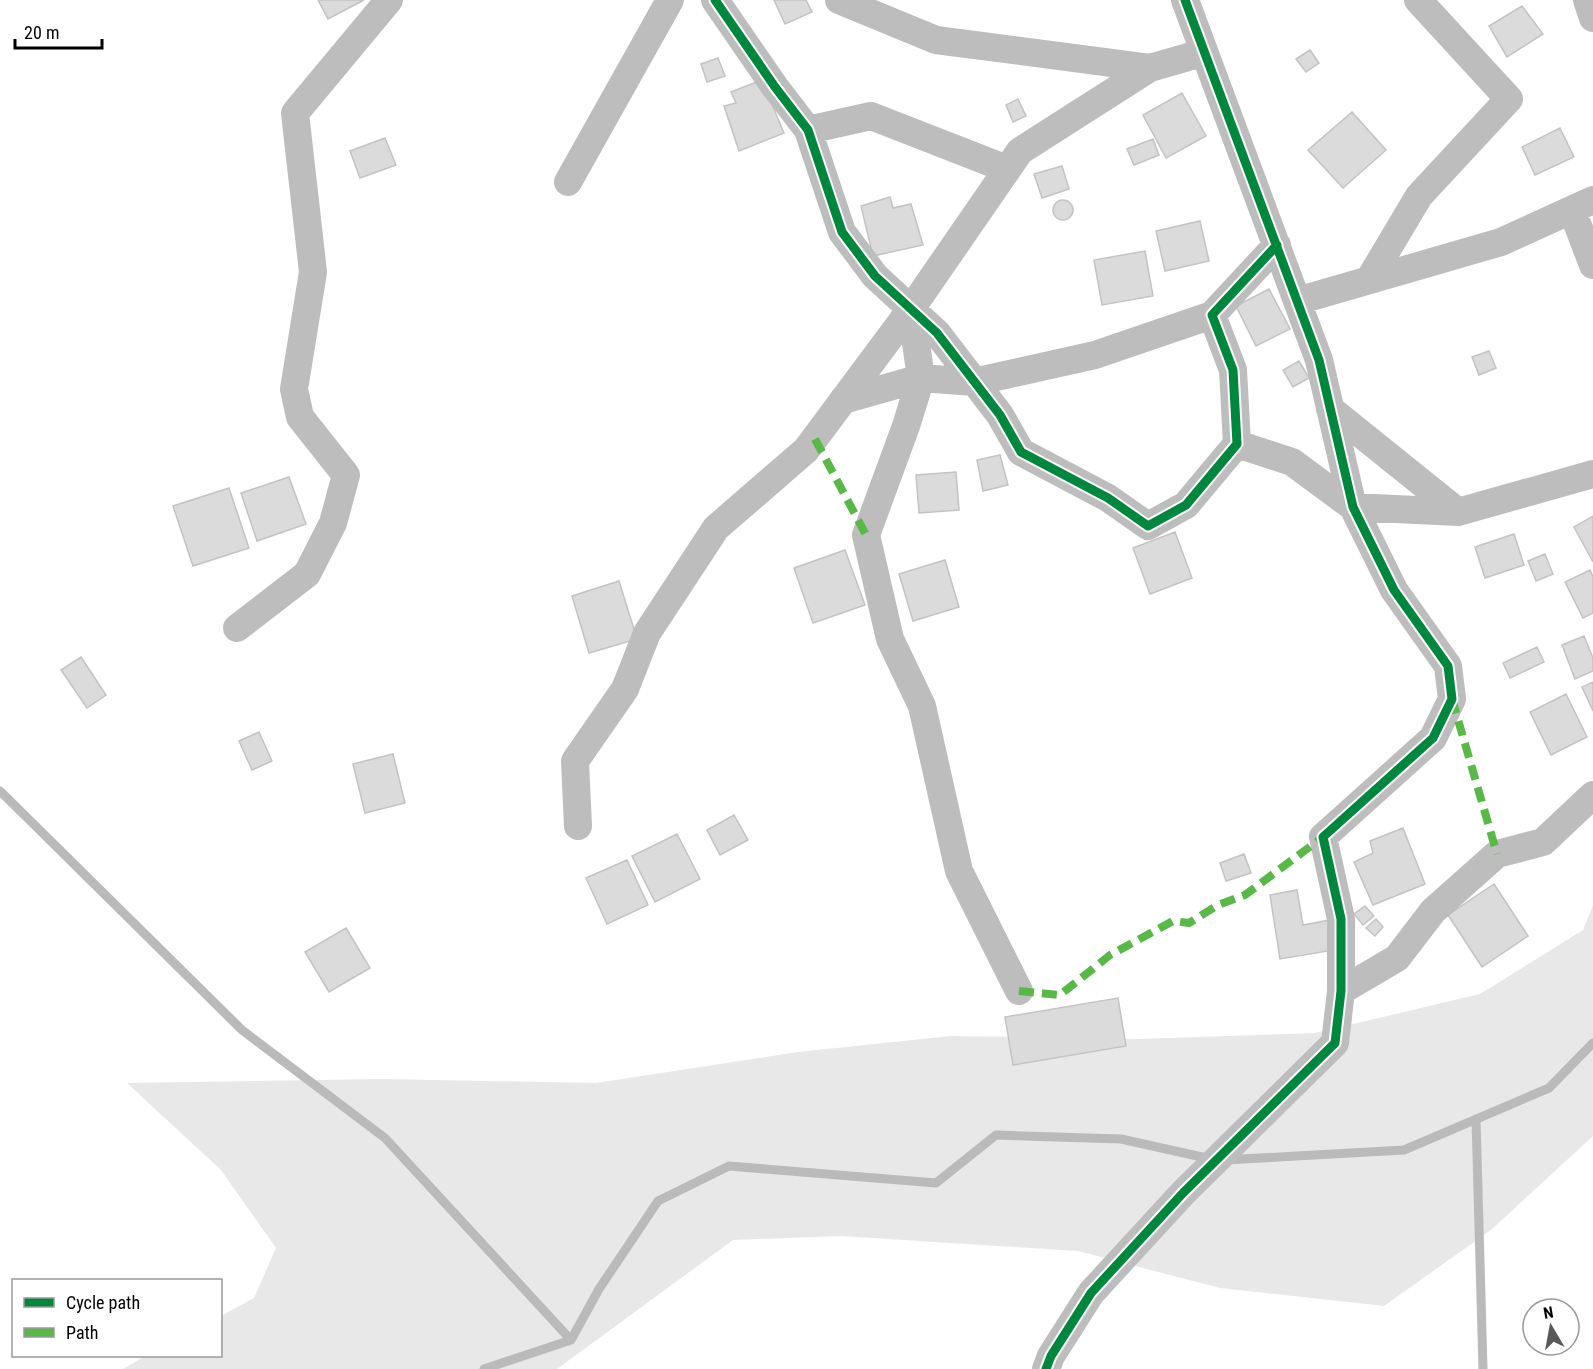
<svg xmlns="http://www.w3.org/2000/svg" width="1593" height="1369" viewBox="0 0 1593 1369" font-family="'Roboto Condensed',sans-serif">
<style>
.green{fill:#e8e8e8}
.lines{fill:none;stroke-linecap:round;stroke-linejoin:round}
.stream{stroke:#bababa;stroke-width:9}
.building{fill:#dbdbdb;stroke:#c3c3c3;stroke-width:1.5}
.minor{stroke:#bdbdbd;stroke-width:28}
.quiet{stroke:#58b947;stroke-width:8;stroke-dasharray:15 8;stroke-linecap:butt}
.cycleway-casing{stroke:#fff;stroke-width:13}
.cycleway{stroke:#00873e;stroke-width:9}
</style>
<rect width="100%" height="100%" fill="#fff"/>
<path class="green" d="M 1593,905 L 1593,1136 L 1491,1230 L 1384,1306 L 1220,1288 L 1078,1251 L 841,1236 L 733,1240 L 557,1369 L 123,1369 L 145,1356 L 220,1356 L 221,1316 L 254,1298 L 276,1248 L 221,1170 L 127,1083 L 382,1079 L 596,1083 L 798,1052 L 951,1036 L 1139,1039 L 1315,1033 L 1480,994 L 1583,930 Z"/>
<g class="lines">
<path class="stream" d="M 0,791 L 242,1030 L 385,1138 L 571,1340
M 1476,1119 L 1483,1369
M 1225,1160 L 1404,1150 L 1549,1088 L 1593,1043
M 484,1369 L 571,1340 L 599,1289 L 658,1201 L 729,1166 L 936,1183 L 996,1135 L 1121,1139 L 1211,1159"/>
</g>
<path class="building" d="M 318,0 L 364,0 L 328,19 Z
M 774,0 L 806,0 L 812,12 L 785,24 Z
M 1522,6 L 1543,34 L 1507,57 L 1489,26 Z
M 1310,50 L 1319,63 L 1306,72 L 1296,59 Z
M 718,58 L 725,76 L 707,82 L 701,64 Z
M 762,80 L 784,133 L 739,151 L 724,106 L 736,103 L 731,92 Z
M 1182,93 L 1206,136 L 1166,158 L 1143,115 Z
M 1018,99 L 1026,116 L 1013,122 L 1006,105 Z
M 1352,112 L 1386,150 L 1343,188 L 1308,150 Z
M 1560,128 L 1574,157 L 1535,175 L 1522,147 Z
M 385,138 L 396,165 L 360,178 L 350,151 Z
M 1153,139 L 1159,155 L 1134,165 L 1127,149 Z
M 1062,166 L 1069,189 L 1042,198 L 1034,174 Z
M 890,197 L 893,208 L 911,204 L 923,245 L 873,256 L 861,206 Z
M1053 210a10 10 0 1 1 20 0a10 10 0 1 1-20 0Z
M 1200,221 L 1209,261 L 1165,271 L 1156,231 Z
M 1145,251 L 1153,296 L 1102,305 L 1094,260 Z
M 1269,289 L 1290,329 L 1256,346 L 1236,306 Z
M 1489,351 L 1496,368 L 1479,375 L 1472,357 Z
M 1299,361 L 1309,378 L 1293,387 L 1283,370 Z
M 1000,455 L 1008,485 L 983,491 L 977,460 Z
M 956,472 L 959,510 L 919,513 L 916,475 Z
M 289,477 L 306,524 L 257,541 L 241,493 Z
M 229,488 L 249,548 L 193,566 L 173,506 Z
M 1593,516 L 1593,562 L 1574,527 Z
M 1175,532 L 1192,578 L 1150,594 L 1133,548 Z
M 1514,534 L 1524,565 L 1485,578 L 1475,547 Z
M 845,550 L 865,605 L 813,623 L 794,568 Z
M 1545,554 L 1553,574 L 1536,581 L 1528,561 Z
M 945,560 L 959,607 L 913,621 L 899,574 Z
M 1590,570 L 1593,577 L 1593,613 L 1583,618 L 1565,582 Z
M 619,581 L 637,639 L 589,653 L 572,596 Z
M 1584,636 L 1593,658 L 1593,671 L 1575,679 L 1562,645 Z
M 1537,647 L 1544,662 L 1510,678 L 1503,663 Z
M 81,657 L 106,695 L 87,708 L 61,670 Z
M 1593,682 L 1593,711 L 1582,687 Z
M 1566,694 L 1587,737 L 1551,755 L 1530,712 Z
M 259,732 L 272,761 L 252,770 L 239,741 Z
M 393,754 L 405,803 L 365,813 L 353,764 Z
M 734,815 L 748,840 L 720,855 L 707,830 Z
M 1403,828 L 1425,884 L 1373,905 L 1354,862 L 1373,853 L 1370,841 Z
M 677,834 L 700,879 L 655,902 L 632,856 Z
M 1244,854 L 1251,873 L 1226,881 L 1220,863 Z
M 627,860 L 648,905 L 607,924 L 586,878 Z
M 1494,884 L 1528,936 L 1482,967 L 1448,915 Z
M 1297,890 L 1303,925 L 1330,920 L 1334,950 L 1280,959 L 1270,895 Z
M 1365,906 L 1374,916 L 1363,925 L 1354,914 Z
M 1376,919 L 1383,927 L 1375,936 L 1366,928 Z
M 346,928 L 370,968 L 329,992 L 305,952 Z
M 1118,998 L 1126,1046 L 1013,1065 L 1005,1017 Z"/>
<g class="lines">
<path class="minor" d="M 715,0 L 775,87 L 808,130 L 842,232 L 875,276 L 937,333 L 1000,415 L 1021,452 L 1108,498 L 1148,526 L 1186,505 L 1237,444 L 1233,370 L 1212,315 L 1277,245
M 839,0 L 936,40 L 1150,68
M 1587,0 L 1593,18
M 808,130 L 871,116 L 1007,169
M 568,182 L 670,0
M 1572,210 L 1593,265
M 1369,280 L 1419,196 L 1509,99 L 1418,0
M 1297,301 L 1501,242 L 1593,200
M 911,309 L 921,378 L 906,426 L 866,535 L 890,639 L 922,706 L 959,871 L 1019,991
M 843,400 L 921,378 L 974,382 L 1095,355 L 1212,315
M 1330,409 L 1458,512
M 1237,444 L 1292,462 L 1353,507 L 1458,512 L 1593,474
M 237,628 L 307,574 L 333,523 L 346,475 L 300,417 L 294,389 L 313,272 L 295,113 L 389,0
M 578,826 L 575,761 L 625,689 L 647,633 L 716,528 L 806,450 L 911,309 L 1020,151 L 1150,68 L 1202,53
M 1341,991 L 1397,958 L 1433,911 L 1497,854 L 1543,842 L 1593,795
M 1046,1369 L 1051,1356 L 1091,1293 L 1183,1193 L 1335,1043 L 1341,991 L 1341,919 L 1323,837 L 1433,738 L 1452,699 L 1448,666 L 1394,590 L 1353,507 L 1319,360 L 1185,0"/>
<path class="quiet" d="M 815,439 L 866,535
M 1452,699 L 1497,854
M 1019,991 L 1060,995 L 1110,955 L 1173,921 L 1189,923 L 1218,905 L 1245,895 L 1323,837"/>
<g class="cycleway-casing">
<path id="cycleway" d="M 715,0 L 775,87 L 808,130 L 842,232 L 875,276 L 937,333 L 1000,415 L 1021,452 L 1108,498 L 1148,526 L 1186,505 L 1237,444 L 1233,370 L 1212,315 L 1277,245
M 1046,1369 L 1051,1356 L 1091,1293 L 1183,1193 L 1335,1043 L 1341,991 L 1341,919 L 1323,837 L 1433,738 L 1452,699 L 1448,666 L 1394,590 L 1353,507 L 1319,360 L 1185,0"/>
</g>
<use href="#cycleway" class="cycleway"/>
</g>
<rect x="12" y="1279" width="210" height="78" fill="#ffffff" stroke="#999999" stroke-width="1.5"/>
<rect x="24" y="1298" width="30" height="9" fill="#00873e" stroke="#999999" stroke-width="1.5"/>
<text x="66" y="1309" font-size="18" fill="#000000">Cycle path</text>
<rect x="24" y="1328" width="30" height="9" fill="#58b947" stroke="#999999" stroke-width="1.5"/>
<text x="66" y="1339" font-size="18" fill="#000000">Path</text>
<g transform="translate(1551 1327) rotate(350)"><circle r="28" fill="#ffffff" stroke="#999999" stroke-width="1.5"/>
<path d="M0-4.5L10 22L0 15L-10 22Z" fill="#595959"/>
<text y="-9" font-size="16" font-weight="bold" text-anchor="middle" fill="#000000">N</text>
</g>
<path d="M15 39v9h87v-9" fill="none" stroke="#000000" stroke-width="3"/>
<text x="24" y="39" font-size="18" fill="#000000" stroke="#ffffff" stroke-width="4.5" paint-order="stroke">20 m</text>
</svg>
